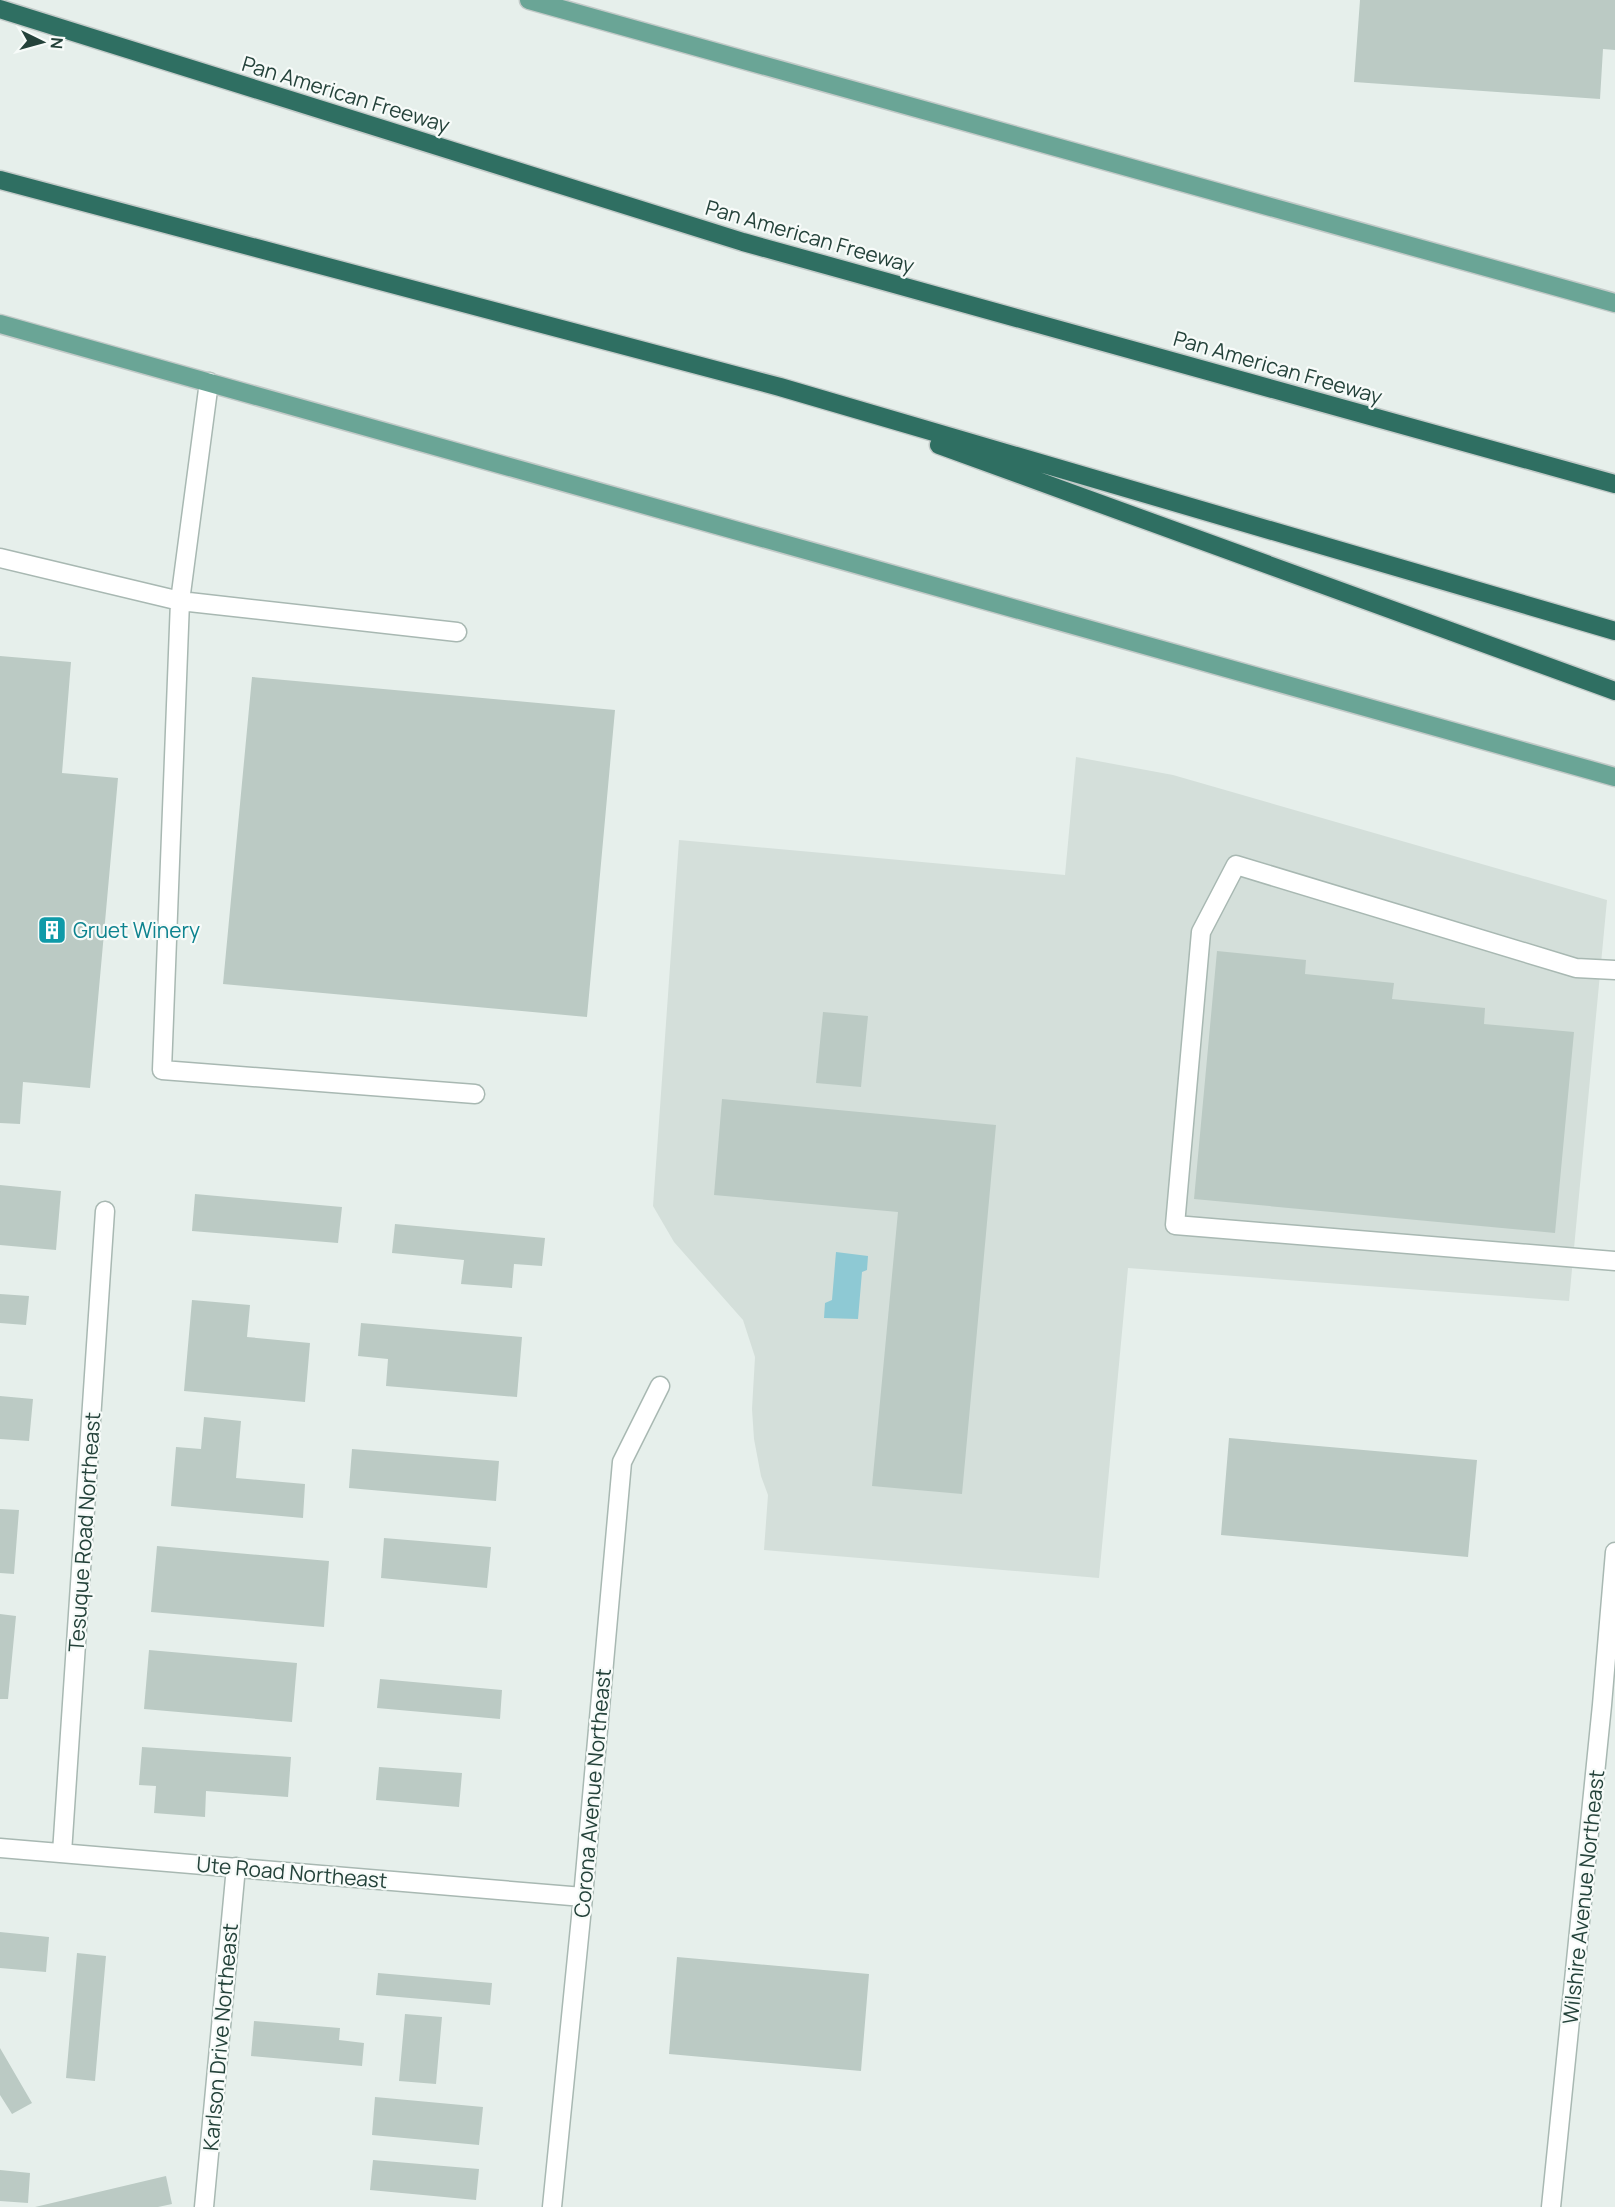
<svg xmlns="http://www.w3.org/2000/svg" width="1615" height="2207" viewBox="0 0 1615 2207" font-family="Manrope,sans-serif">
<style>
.built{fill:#d4dfda}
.water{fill:#8ec9d4}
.building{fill:#bbcac4}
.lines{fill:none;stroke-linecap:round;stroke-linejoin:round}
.minor-casing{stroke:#a8b8b2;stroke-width:21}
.major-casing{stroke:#c2cac8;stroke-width:21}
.highway-casing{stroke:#c2cac8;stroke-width:21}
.minor{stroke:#fff;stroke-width:18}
.major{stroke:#6aa596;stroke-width:18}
.highway{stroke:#2f6f62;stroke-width:18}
.labels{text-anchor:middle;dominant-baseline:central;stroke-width:4.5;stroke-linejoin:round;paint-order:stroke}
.street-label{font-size:21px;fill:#24423a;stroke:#f7fbf9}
.culture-label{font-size:21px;fill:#0d838f;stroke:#f7fbf9;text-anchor:start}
</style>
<rect width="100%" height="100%" fill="#e6efeb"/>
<path class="built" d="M 1076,757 L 1173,775 L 1607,900 L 1569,1301 L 1128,1268 L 1099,1578 L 764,1550 L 768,1495 L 761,1476 L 754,1439 L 752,1409 L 755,1357 L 743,1320 L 674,1242 L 653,1206 L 679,840 L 1065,875 Z"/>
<path class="water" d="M 836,1252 L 868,1256 L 867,1270 L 862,1272 L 858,1319 L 824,1318 L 825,1303 L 832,1300 Z"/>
<path class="building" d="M 1360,0 L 1615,0 L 1615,50 L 1603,49 L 1600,99 L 1354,82 Z
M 0,656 L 71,662 L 62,773 L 118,778 L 90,1088 L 23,1082 L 20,1124 L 0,1123 Z
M 252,677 L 615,710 L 587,1017 L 223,984 Z
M 1217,951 L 1306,960 L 1305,974 L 1394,983 L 1392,999 L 1485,1008 L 1484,1024 L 1574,1032 L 1555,1233 L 1194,1199 Z
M 823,1012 L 868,1016 L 861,1087 L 816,1083 Z
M 722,1099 L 996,1125 L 962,1494 L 872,1486 L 898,1212 L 714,1195 Z
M 0,1185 L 61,1191 L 56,1250 L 0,1245 Z
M 195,1194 L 342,1207 L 338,1243 L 192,1231 Z
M 395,1224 L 545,1238 L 542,1266 L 514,1264 L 512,1288 L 461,1284 L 464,1260 L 392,1253 Z
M 0,1294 L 29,1296 L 26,1325 L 0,1323 Z
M 192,1300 L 250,1305 L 247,1337 L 310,1343 L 305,1402 L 184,1391 Z
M 361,1323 L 522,1337 L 517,1397 L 386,1386 L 388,1359 L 358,1356 Z
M 0,1396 L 33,1399 L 29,1441 L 0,1439 Z
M 204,1417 L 241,1421 L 236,1478 L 305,1484 L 303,1518 L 171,1506 L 176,1447 L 201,1449 Z
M 1229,1438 L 1477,1460 L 1468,1557 L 1221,1535 Z
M 352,1449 L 499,1461 L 496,1501 L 349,1488 Z
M 0,1509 L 19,1510 L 14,1574 L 0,1573 Z
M 384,1538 L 491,1547 L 487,1588 L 381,1578 Z
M 157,1546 L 329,1561 L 324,1627 L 151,1612 Z
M 0,1614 L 16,1616 L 8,1699 L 0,1699 Z
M 149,1650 L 297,1663 L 292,1722 L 144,1709 Z
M 380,1679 L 502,1690 L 500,1719 L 377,1708 Z
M 142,1747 L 291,1757 L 288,1797 L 206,1791 L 205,1817 L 154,1813 L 156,1786 L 139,1785 Z
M 379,1767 L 462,1773 L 459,1807 L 376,1800 Z
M 0,1932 L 49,1937 L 46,1972 L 0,1968 Z
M 77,1953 L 106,1956 L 95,2081 L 66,2078 Z
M 677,1957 L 869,1974 L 861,2071 L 669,2054 Z
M 378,1973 L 492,1983 L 490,2005 L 376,1995 Z
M 405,2014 L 442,2017 L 436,2084 L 399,2081 Z
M 254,2021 L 340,2028 L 339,2040 L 364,2043 L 362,2066 L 251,2056 Z
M 0,2048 L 32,2103 L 12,2114 L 0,2095 Z
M 375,2097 L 483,2107 L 479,2145 L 372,2135 Z
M 373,2160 L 479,2169 L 476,2200 L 370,2190 Z
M 0,2170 L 30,2173 L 28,2203 L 0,2201 Z
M 166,2176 L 172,2204 L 158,2207 L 35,2207 Z"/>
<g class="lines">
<g class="minor-casing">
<path id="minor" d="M 209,382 L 180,601 L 162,1070 L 475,1094
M 0,558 L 180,601 L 457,632
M 1615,970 L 1576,968 L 1236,865 L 1201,932 L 1175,1225 L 1615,1261
M 0,1848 L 583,1897
M 62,1853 L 105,1211
M 204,2207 L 236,1867
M 552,2207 L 583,1897 L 622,1462 L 660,1386
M 1551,2207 L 1602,1705 L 1615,1552"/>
</g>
<g class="major-casing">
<path id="major" d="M 529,0 L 1615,303
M 0,324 L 1615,777"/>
</g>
<g class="highway-casing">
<path id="highway" d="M 0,9 L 743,242 L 1615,484
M 0,180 L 780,387 L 1615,631
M 939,445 L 1615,691"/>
</g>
<use href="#minor" class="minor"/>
<use href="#major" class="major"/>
<use href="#highway" class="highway"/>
</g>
<defs>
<g id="building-square" transform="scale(1.5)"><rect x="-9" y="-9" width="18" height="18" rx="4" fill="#0f9aa8" stroke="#f7fbf9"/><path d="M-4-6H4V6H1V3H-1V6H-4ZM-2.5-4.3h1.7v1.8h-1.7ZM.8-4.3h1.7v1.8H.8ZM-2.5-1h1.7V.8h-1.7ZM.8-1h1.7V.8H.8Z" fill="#fff"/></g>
</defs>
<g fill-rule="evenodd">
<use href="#building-square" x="52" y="930"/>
</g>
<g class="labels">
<g class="street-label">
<text transform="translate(346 94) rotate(17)">Pan American Freeway</text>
<text transform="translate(810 236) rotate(16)">Pan American Freeway</text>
<text transform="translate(1278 367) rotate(16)">Pan American Freeway</text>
<text transform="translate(84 1532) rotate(-86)">Tesuque Road Northeast</text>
<text transform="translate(592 1793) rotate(-85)">Corona Avenue Northeast</text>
<text transform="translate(292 1872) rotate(5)">Ute Road Northeast</text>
<text transform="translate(1583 1897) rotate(-84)">Wilshire Avenue Northeast</text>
<text transform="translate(220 2037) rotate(-85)">Karlson Drive Northeast</text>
</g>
<g class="culture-label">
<text x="73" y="930">Gruet Winery</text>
</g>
</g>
<g transform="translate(42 42) rotate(95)" stroke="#f7fbf9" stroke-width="4.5" paint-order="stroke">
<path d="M0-4.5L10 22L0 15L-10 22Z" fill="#24423a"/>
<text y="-9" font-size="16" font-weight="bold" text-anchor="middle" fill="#24423a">N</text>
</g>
</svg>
